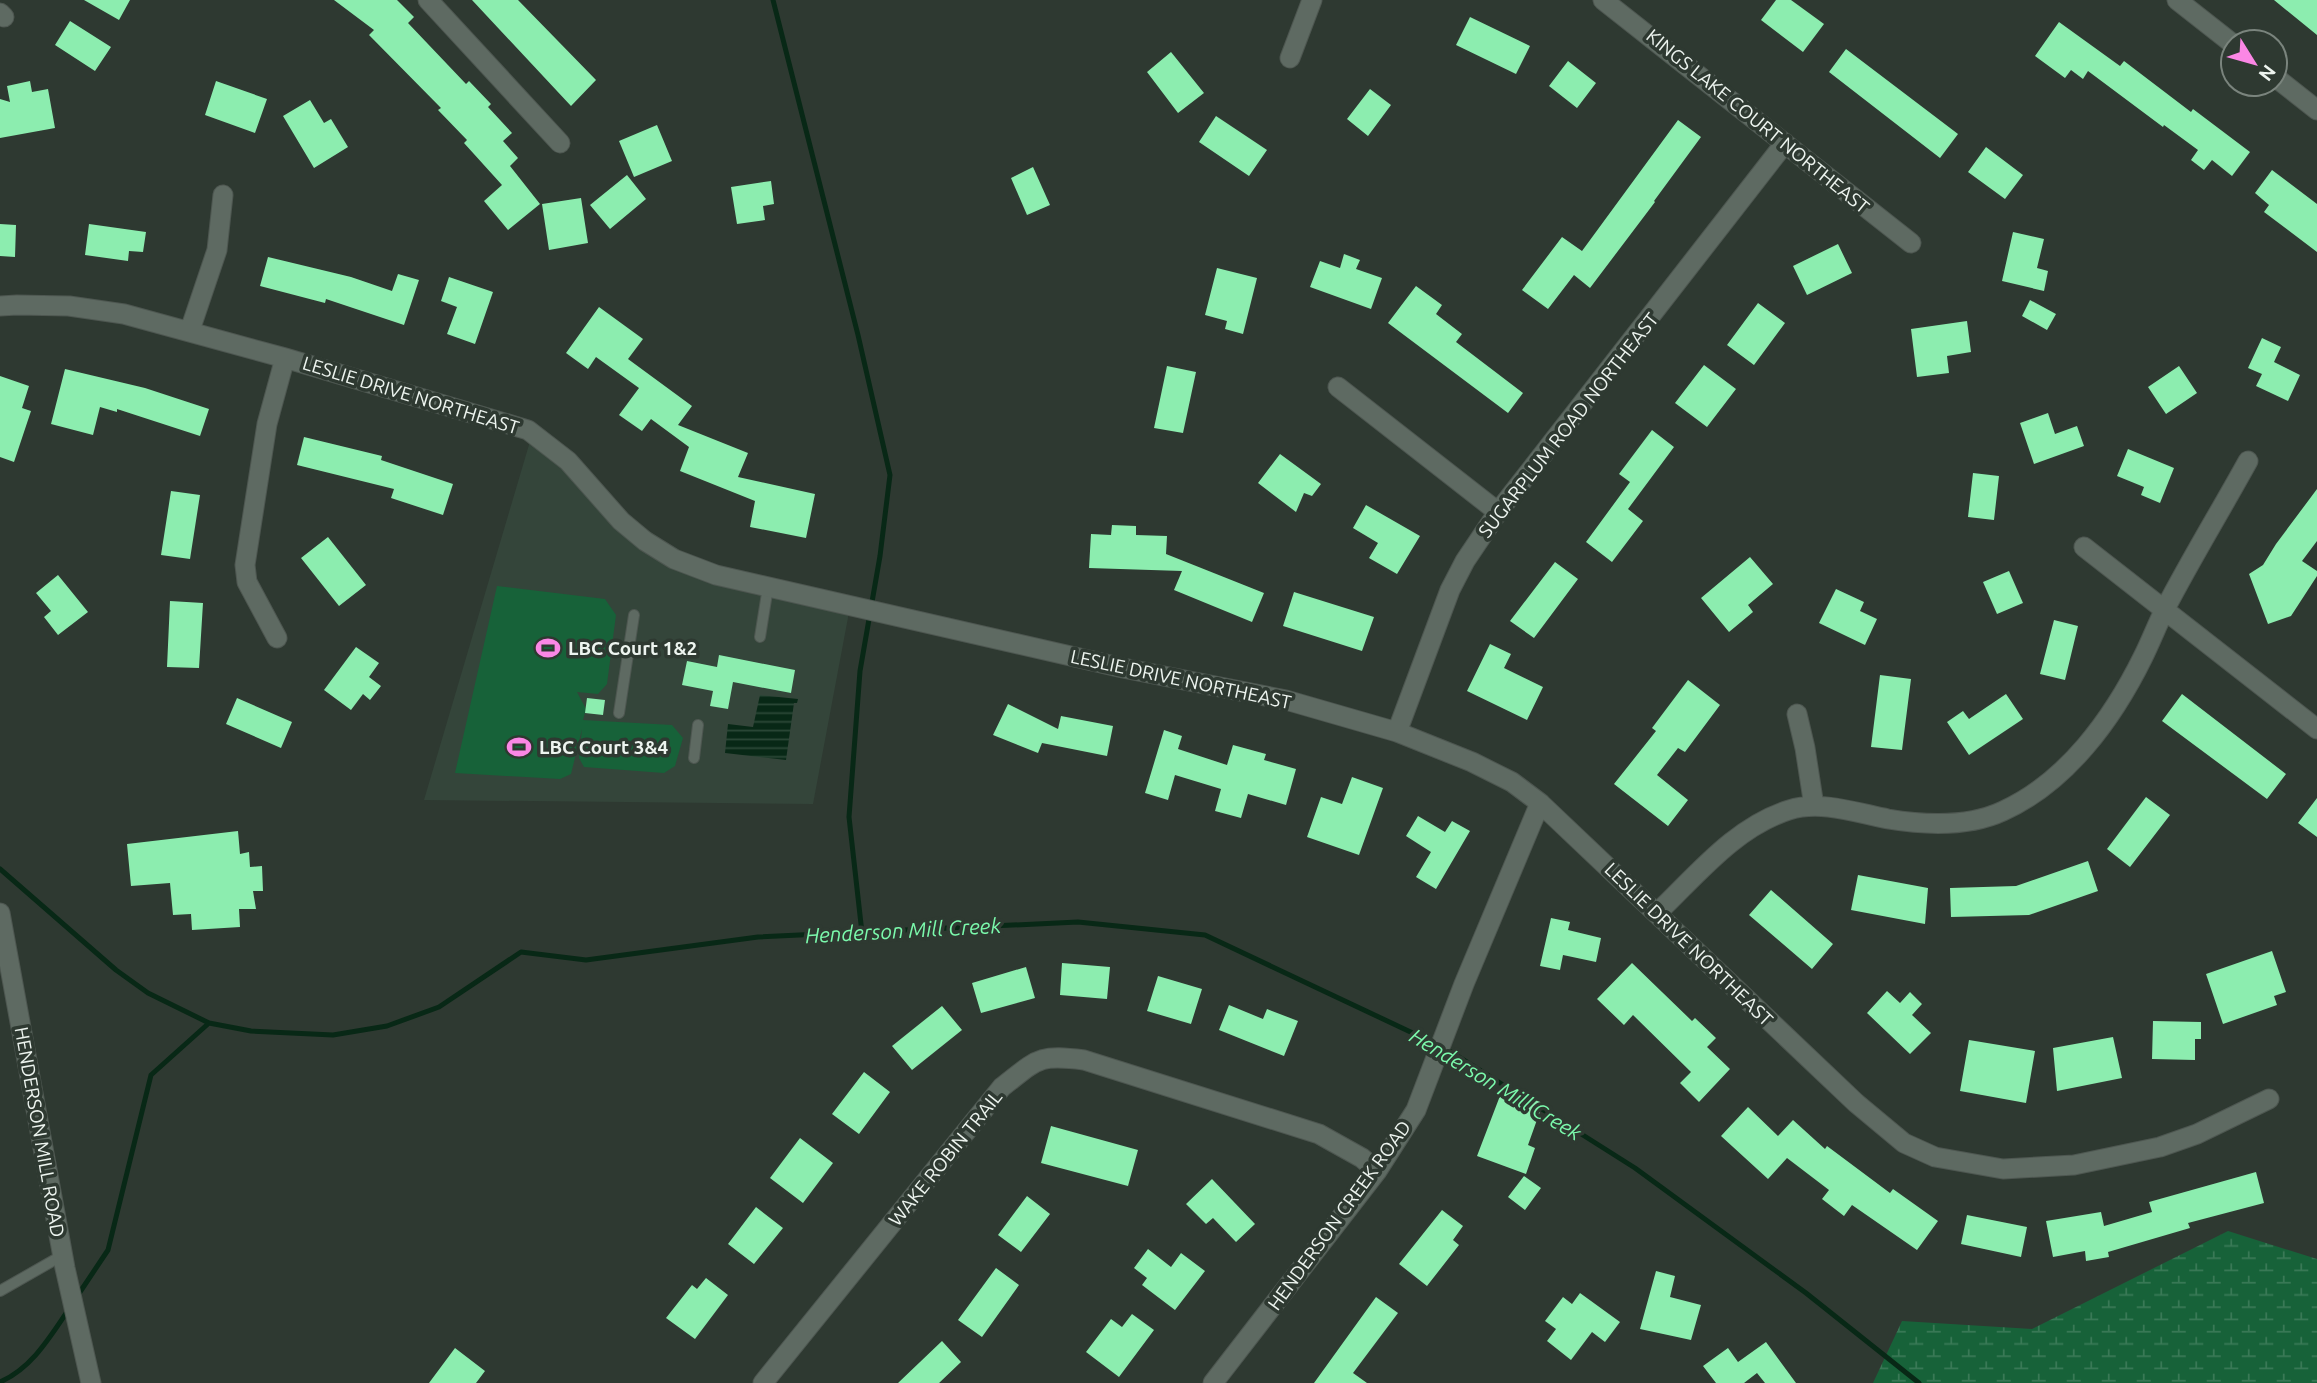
<svg xmlns="http://www.w3.org/2000/svg" width="2317" height="1383" viewBox="0 0 2317 1383" font-family="Ubuntu,sans-serif">
<style>
.built{fill:#34453a}
.grass{fill:#176239}
.wetland{fill:url(#wetland-marsh)}
.water{fill:url(#water-rules)}
.lines{fill:none;stroke-linecap:round;stroke-linejoin:round}
.stream{stroke:#082816;stroke-width:5}
.building{fill:#8cedaf}
.service-casing{stroke:#4e5751;stroke-width:12}
.minor-casing{stroke:#4e5751;stroke-width:21}
.tertiary-casing{stroke:#4e5751;stroke-width:21}
.service{stroke:#5e6a62;stroke-width:10}
.minor{stroke:#5e6a62;stroke-width:19}
.tertiary{stroke:#5e6a62;stroke-width:19}
.labels{text-anchor:middle;dominant-baseline:central;stroke-width:7;stroke-linejoin:round;paint-order:stroke}
.street-label{font-size:19px;fill:#edf4ef;stroke:#2e3931}
.poi-label{font-size:19px;font-weight:bold;fill:#edf4ef;stroke:#2e3931;text-anchor:start}
.water-label{font-size:21px;font-style:italic;fill:#7bf9ac;stroke:#2e3931}
</style>
<defs>
<pattern id="wetland-marsh" width="20" height="14" patternUnits="userSpaceOnUse" patternTransform="scale(1.75)"><rect width="20" height="14" fill="#176239"/><path d="M1 5h8M5 5V1M11 12h8M15 12V8" fill="none" stroke="#397956"/></pattern>
<pattern id="water-rules" width="6" height="5" patternUnits="userSpaceOnUse" patternTransform="scale(1.75)"><rect width="6" height="5" fill="#082816"/><path d="M0 2.5h6" fill="none" stroke="#2c4838"/></pattern>
</defs>
<rect width="100%" height="100%" fill="#2e3931"/>
<path class="built" d="M 531,438 L 668,560 L 850,607 L 813,804 L 424,800 Z"/>
<path class="grass" d="M 497,586 L 605,599 L 616,615 L 607,684 L 598,694 L 577,692 L 586,709 L 583,720 L 672,725 L 683,738 L 675,766 L 664,773 L 584,767 L 579,758 L 582,729 L 571,774 L 560,779 L 455,773 Z"/>
<path class="wetland" d="M 2228,1231 L 2317,1259 L 2317,1383 L 1873,1383 L 1902,1321 L 2032,1329 Z"/>
<path class="water" d="M 760,695 L 798,699 L 797,703 L 794,703 L 786,760 L 725,753 L 728,724 L 753,727 Z"/>
<g class="lines">
<path class="stream" d="M 773,0 L 858,335 L 890,475 L 880,556 L 860,671 L 849,817 L 862,933
M 0,869 L 116,970 L 148,993 L 209,1023 L 251,1031 L 333,1035 L 387,1026 L 439,1007 L 521,952 L 586,960 L 758,937 L 1078,922 L 1205,935 L 1436,1044
M 1445,1048 L 1519,1095
M 1537,1106 L 1635,1168 L 1806,1293 L 1919,1383
M 76,1298 L 108,1250 L 151,1075 L 209,1023
M 0,1382 C 32,1368 50,1337 69,1309"/>
</g>
<path class="building" d="M 84,0 L 130,0 L 119,20 Z
M 334,0 L 397,0 L 414,17 L 408,23 L 466,84 L 469,81 L 491,104 L 488,107 L 512,133 L 503,141 L 518,158 L 510,166 L 540,204 L 508,230 L 484,201 L 502,185 L 464,143 L 467,140 L 438,110 L 441,108 L 369,35 L 374,30 Z
M 472,0 L 518,0 L 596,80 L 571,106 Z
M 1776,0 L 1791,0 L 1824,24 L 1803,52 L 1761,20 Z
M 2274,0 L 2317,0 L 2317,35 Z
M 1470,17 L 1530,46 L 1516,74 L 1456,45 Z
M 70,21 L 111,47 L 95,71 L 55,45 Z
M 2059,22 L 2120,66 L 2124,61 L 2191,112 L 2193,109 L 2250,152 L 2232,176 L 2212,160 L 2204,170 L 2191,160 L 2198,150 L 2164,125 L 2163,127 L 2088,71 L 2083,79 L 2071,70 L 2065,78 L 2035,56 Z
M 1846,49 L 1958,134 L 1940,158 L 1829,72 Z
M 1171,52 L 1204,93 L 1178,113 L 1147,72 Z
M 1568,61 L 1596,83 L 1577,108 L 1549,86 Z
M 30,81 L 32,92 L 48,89 L 55,128 L 0,138 L 0,99 L 10,102 L 7,86 Z
M 216,81 L 267,99 L 255,133 L 205,115 Z
M 1370,89 L 1391,105 L 1368,136 L 1347,119 Z
M 310,100 L 324,123 L 331,119 L 348,147 L 314,168 L 283,116 Z
M 1216,116 L 1267,150 L 1249,176 L 1199,142 Z
M 1678,120 L 1701,137 L 1654,201 L 1655,202 L 1590,288 L 1574,275 L 1548,309 L 1522,290 L 1562,237 L 1582,251 Z
M 657,125 L 672,161 L 634,177 L 619,141 Z
M 1986,147 L 2023,175 L 2005,199 L 1968,172 Z
M 1033,167 L 1050,205 L 1027,215 L 1011,178 Z
M 2272,170 L 2317,204 L 2317,252 L 2264,212 L 2269,205 L 2255,193 Z
M 627,175 L 646,199 L 610,229 L 590,205 Z
M 771,181 L 774,204 L 763,206 L 765,220 L 737,224 L 731,187 Z
M 581,198 L 588,243 L 549,250 L 542,204 Z
M 0,224 L 16,225 L 15,257 L 0,256 Z
M 89,224 L 146,232 L 143,252 L 129,251 L 128,261 L 85,255 Z
M 2013,232 L 2044,239 L 2037,268 L 2048,271 L 2044,291 L 2002,281 Z
M 1838,244 L 1852,273 L 1807,295 L 1793,266 Z
M 1344,254 L 1360,260 L 1356,269 L 1382,278 L 1371,309 L 1310,287 L 1320,261 L 1340,268 Z
M 268,257 L 351,277 L 392,291 L 398,274 L 419,280 L 404,325 L 326,299 L 325,303 L 260,286 Z
M 1217,268 L 1257,278 L 1243,334 L 1225,329 L 1227,321 L 1205,315 Z
M 449,277 L 493,292 L 475,344 L 447,334 L 457,307 L 441,301 Z
M 1416,286 L 1442,305 L 1436,314 L 1462,334 L 1456,342 L 1523,393 L 1508,413 L 1388,323 Z
M 2030,300 L 2056,314 L 2047,330 L 2022,316 Z
M 1758,303 L 1785,323 L 1754,365 L 1727,345 Z
M 599,307 L 643,339 L 628,359 L 692,406 L 678,425 L 748,453 L 738,477 L 815,494 L 806,538 L 750,527 L 755,501 L 680,471 L 689,447 L 651,419 L 642,431 L 619,415 L 639,388 L 596,357 L 588,369 L 566,353 Z
M 1967,321 L 1971,352 L 1947,356 L 1949,373 L 1917,377 L 1911,329 Z
M 2262,338 L 2281,347 L 2274,362 L 2300,375 L 2288,401 L 2256,386 L 2262,374 L 2248,368 Z
M 1704,365 L 1736,389 L 1707,427 L 1675,403 Z
M 1167,366 L 1196,372 L 1183,433 L 1154,428 Z
M 2179,366 L 2197,393 L 2166,414 L 2148,387 Z
M 65,369 L 145,388 L 209,409 L 200,436 L 117,409 L 117,412 L 100,407 L 93,435 L 51,424 Z
M 0,376 L 29,386 L 22,408 L 31,411 L 14,462 L 0,457 Z
M 2048,413 L 2055,434 L 2077,426 L 2084,446 L 2034,464 L 2020,423 Z
M 1652,430 L 1674,447 L 1628,509 L 1643,521 L 1612,562 L 1586,542 L 1630,482 L 1619,474 Z
M 304,437 L 382,456 L 381,460 L 453,484 L 443,515 L 391,498 L 394,489 L 297,465 Z
M 2128,449 L 2174,468 L 2160,503 L 2141,495 L 2144,487 L 2117,476 Z
M 1280,454 L 1321,484 L 1312,496 L 1304,493 L 1296,512 L 1258,483 Z
M 1973,473 L 1999,476 L 1994,520 L 1968,517 Z
M 2317,489 L 2317,541 L 2302,561 L 2317,571 L 2317,576 L 2291,616 L 2268,624 L 2249,574 L 2263,565 L 2276,544 Z
M 171,491 L 200,495 L 190,559 L 161,555 Z
M 1366,505 L 1420,536 L 1397,574 L 1369,558 L 1378,543 L 1353,528 Z
M 1112,525 L 1136,526 L 1136,535 L 1167,536 L 1166,554 L 1264,593 L 1252,622 L 1174,590 L 1182,571 L 1089,568 L 1091,534 L 1111,535 Z
M 328,537 L 366,585 L 339,606 L 301,558 Z
M 1750,557 L 1773,584 L 1748,605 L 1753,612 L 1729,632 L 1701,598 Z
M 1555,562 L 1578,579 L 1534,638 L 1510,621 Z
M 2009,571 L 2023,603 L 1997,614 L 1983,582 Z
M 58,575 L 88,612 L 58,635 L 44,617 L 51,611 L 36,593 Z
M 1836,589 L 1864,602 L 1860,611 L 1877,619 L 1865,645 L 1819,623 Z
M 1294,592 L 1374,617 L 1362,651 L 1283,626 Z
M 170,601 L 203,603 L 199,668 L 167,667 Z
M 2054,620 L 2078,626 L 2065,680 L 2040,674 Z
M 1490,644 L 1511,654 L 1504,668 L 1543,687 L 1527,720 L 1467,691 Z
M 356,647 L 379,663 L 369,677 L 381,686 L 370,700 L 363,694 L 351,710 L 324,690 Z
M 719,655 L 795,670 L 791,693 L 733,682 L 728,709 L 710,706 L 713,691 L 682,685 L 687,661 L 717,667 Z
M 1880,675 L 1911,679 L 1902,750 L 1871,747 Z
M 1688,680 L 1720,705 L 1685,752 L 1678,748 L 1657,775 L 1688,800 L 1668,826 L 1614,784 L 1656,731 L 1652,728 Z
M 2006,694 L 2023,719 L 1969,755 L 1947,722 L 1963,711 L 1969,719 Z
M 2182,694 L 2286,774 L 2267,799 L 2162,721 Z
M 237,698 L 292,722 L 281,748 L 226,724 Z
M 587,698 L 605,700 L 603,715 L 585,713 Z
M 1008,704 L 1058,729 L 1061,716 L 1113,726 L 1107,756 L 1042,743 L 1038,753 L 993,735 Z
M 1164,730 L 1182,736 L 1178,749 L 1227,765 L 1233,745 L 1266,754 L 1264,760 L 1296,769 L 1286,805 L 1248,794 L 1241,818 L 1215,811 L 1221,789 L 1175,775 L 1168,800 L 1145,793 Z
M 1352,777 L 1383,788 L 1359,855 L 1307,837 L 1321,797 L 1342,804 Z
M 2146,797 L 2170,815 L 2130,867 L 2107,849 Z
M 2317,798 L 2317,837 L 2298,823 Z
M 1418,816 L 1445,832 L 1452,821 L 1470,831 L 1436,889 L 1416,877 L 1431,852 L 1406,836 Z
M 238,831 L 240,854 L 249,852 L 250,867 L 262,866 L 263,891 L 253,891 L 256,909 L 239,909 L 240,927 L 192,930 L 191,914 L 173,915 L 170,883 L 131,886 L 127,844 Z
M 2088,861 L 2098,891 L 2029,915 L 1951,917 L 1950,888 L 2016,886 Z
M 1858,875 L 1928,888 L 1925,924 L 1851,910 Z
M 1771,890 L 1833,944 L 1812,969 L 1749,915 Z
M 1551,918 L 1570,922 L 1568,930 L 1601,938 L 1596,962 L 1563,955 L 1560,970 L 1540,966 Z
M 2272,951 L 2286,992 L 2274,996 L 2277,1005 L 2223,1024 L 2206,974 Z
M 1062,963 L 1110,967 L 1107,999 L 1060,995 Z
M 1632,963 L 1692,1021 L 1695,1018 L 1716,1038 L 1707,1047 L 1730,1069 L 1699,1102 L 1680,1083 L 1691,1072 L 1633,1015 L 1624,1025 L 1597,999 Z
M 1026,967 L 1035,998 L 981,1013 L 972,983 Z
M 1158,976 L 1202,989 L 1191,1024 L 1147,1011 Z
M 1887,991 L 1900,1003 L 1910,992 L 1922,1004 L 1912,1015 L 1931,1033 L 1910,1054 L 1867,1013 Z
M 1229,1005 L 1263,1019 L 1267,1009 L 1298,1021 L 1284,1056 L 1219,1030 Z
M 942,1006 L 962,1030 L 912,1070 L 892,1046 Z
M 2153,1021 L 2201,1022 L 2201,1039 L 2195,1039 L 2195,1060 L 2152,1059 Z
M 2113,1037 L 2122,1078 L 2057,1091 L 2053,1048 Z
M 1969,1040 L 2035,1051 L 2026,1103 L 1960,1091 Z
M 864,1072 L 890,1092 L 859,1134 L 832,1114 Z
M 1503,1088 L 1543,1103 L 1528,1145 L 1535,1148 L 1526,1174 L 1477,1156 Z
M 1748,1107 L 1778,1136 L 1793,1120 L 1825,1149 L 1827,1146 L 1890,1193 L 1893,1189 L 1938,1221 L 1917,1250 L 1852,1205 L 1844,1216 L 1822,1199 L 1829,1190 L 1787,1158 L 1768,1179 L 1721,1136 Z
M 1051,1126 L 1138,1150 L 1128,1186 L 1041,1163 Z
M 800,1138 L 833,1163 L 803,1203 L 770,1178 Z
M 2256,1172 L 2264,1203 L 2188,1223 L 2190,1228 L 2108,1252 L 2109,1257 L 2086,1261 L 2085,1251 L 2053,1257 L 2046,1221 L 2101,1212 L 2104,1226 L 2152,1212 L 2149,1202 Z
M 1524,1176 L 1541,1188 L 1525,1210 L 1508,1197 Z
M 1212,1179 L 1255,1224 L 1236,1242 L 1213,1218 L 1206,1224 L 1186,1204 Z
M 1027,1196 L 1050,1214 L 1021,1252 L 998,1235 Z
M 756,1207 L 783,1228 L 754,1264 L 728,1244 Z
M 1442,1210 L 1463,1226 L 1453,1240 L 1459,1245 L 1427,1286 L 1399,1264 Z
M 1967,1215 L 2027,1227 L 2021,1257 L 1961,1244 Z
M 1148,1249 L 1171,1267 L 1181,1253 L 1205,1271 L 1175,1310 L 1142,1285 L 1147,1278 L 1134,1268 Z
M 996,1268 L 1019,1285 L 982,1337 L 958,1320 Z
M 1656,1271 L 1675,1276 L 1670,1297 L 1701,1305 L 1691,1340 L 1640,1329 Z
M 706,1278 L 728,1295 L 695,1339 L 666,1318 L 692,1285 L 697,1289 Z
M 1580,1293 L 1620,1322 L 1605,1342 L 1592,1332 L 1571,1360 L 1547,1341 L 1556,1329 L 1545,1321 L 1563,1297 L 1572,1304 Z
M 1376,1297 L 1398,1313 L 1353,1373 L 1367,1383 L 1314,1383 Z
M 1132,1314 L 1154,1330 L 1119,1377 L 1086,1352 L 1111,1319 L 1122,1327 Z
M 942,1341 L 961,1362 L 939,1383 L 898,1383 Z
M 1766,1342 L 1796,1383 L 1765,1383 L 1757,1373 L 1744,1383 L 1716,1383 L 1703,1366 L 1728,1348 L 1738,1362 Z
M 455,1348 L 485,1371 L 476,1383 L 429,1383 Z"/>
<g class="lines">
<g class="service-casing">
<path id="service" d="M 760,637 L 768,587
M 619,713 L 634,615
M 694,758 L 698,725
M 0,1291 L 63,1255"/>
</g>
<g class="minor-casing">
<path id="minor" d="M 428,0 L 560,143
M 1603,0 L 1911,243
M 2177,0 L 2233,44
M 0,13 L 4,17
M 1290,58 L 1312,0
M 2275,77 L 2317,110
M 0,306 L 17,305 L 69,306 L 124,314 L 285,358 L 528,430 L 568,461 L 621,521 L 645,541 L 674,559 L 716,575 L 1123,668 L 1286,700 L 1397,732 L 1472,762 L 1512,782 L 1540,803 L 1856,1103 L 1904,1143 L 1935,1157 L 2003,1169 L 2074,1165 L 2160,1147 L 2197,1134 L 2269,1099
M 190,330 L 217,250 L 223,195
M 1338,387 L 1498,512
M 2084,547 L 2317,729
M 277,638 L 247,582 L 245,565 L 267,424 L 285,358
M 1797,714 L 1805,748 L 1814,806
M 1397,732 L 1450,590 L 1465,561 L 1498,512 L 1785,143
M 1657,913 C 1697,875 1735,827 1789,810 C 1821,800 1857,813 1888,819 C 1924,825 1969,827 2003,811 C 2067,782 2113,718 2143,657 C 2151,641 2157,625 2165,609 C 2191,559 2221,510 2248,461
M 763,1383 L 1002,1087 C 1038,1059 1038,1054 1084,1060 L 1319,1134 L 1362,1158 L 1377,1171
M 1213,1383 L 1377,1171 L 1416,1110 L 1464,984 L 1540,803"/>
</g>
<g class="tertiary-casing">
<path id="tertiary" d="M 0,913 L 65,1268 L 91,1383"/>
</g>
<use href="#service" class="service"/>
<use href="#minor" class="minor"/>
<use href="#tertiary" class="tertiary"/>
</g>
<defs>
<g id="stadium-bare" transform="scale(1.89)"><path d="M0-5a6.5 5 0 1 0 0 10a6.5 5 0 1 0 0-10ZM-3.5-1.8h7v3.6h-7Z" fill="#fb87e5" stroke="#2e3931" stroke-width="2.5" paint-order="stroke"/></g>
</defs>
<g fill-rule="evenodd">
<use href="#stadium-bare" x="548" y="648"/>
<use href="#stadium-bare" x="519" y="747"/>
</g>
<g class="labels">
<g class="street-label">
<text transform="translate(1758 121) rotate(39)">KINGS LAKE COURT NORTHEAST</text>
<text transform="translate(411 395) rotate(17)">LESLIE DRIVE NORTHEAST</text>
<text transform="translate(1568 425) rotate(-52)">SUGARPLUM ROAD NORTHEAST</text>
<text transform="translate(1181 679) rotate(12)">LESLIE DRIVE NORTHEAST</text>
<text transform="translate(1689 944) rotate(44)">LESLIE DRIVE NORTHEAST</text>
<text transform="translate(40 1132) rotate(80)">HENDERSON MILL ROAD</text>
<text transform="translate(945 1158) rotate(-51)">WAKE ROBIN TRAIL</text>
<text transform="translate(1339 1215) rotate(-54)">HENDERSON CREEK ROAD</text>
</g>
<g class="poi-label">
<text x="568" y="648">LBC Court 1&amp;2</text>
<text x="539" y="747">LBC Court 3&amp;4</text>
</g>
<g class="water-label">
<text transform="translate(903 930) rotate(-3)">Henderson Mill Creek</text>
<text transform="translate(1496 1084) rotate(31)">Henderson Mill Creek</text>
</g>
</g>
<g transform="translate(2254 63) rotate(127)"><circle r="33" fill="#2e3931" stroke="#7a847d" stroke-width="2"/>
<path d="M0-5L12 26L0 18L-12 26Z" fill="#fb87e5"/>
<text y="-10" font-size="19" font-weight="bold" text-anchor="middle" fill="#edf4ef">N</text>
</g>
</svg>
